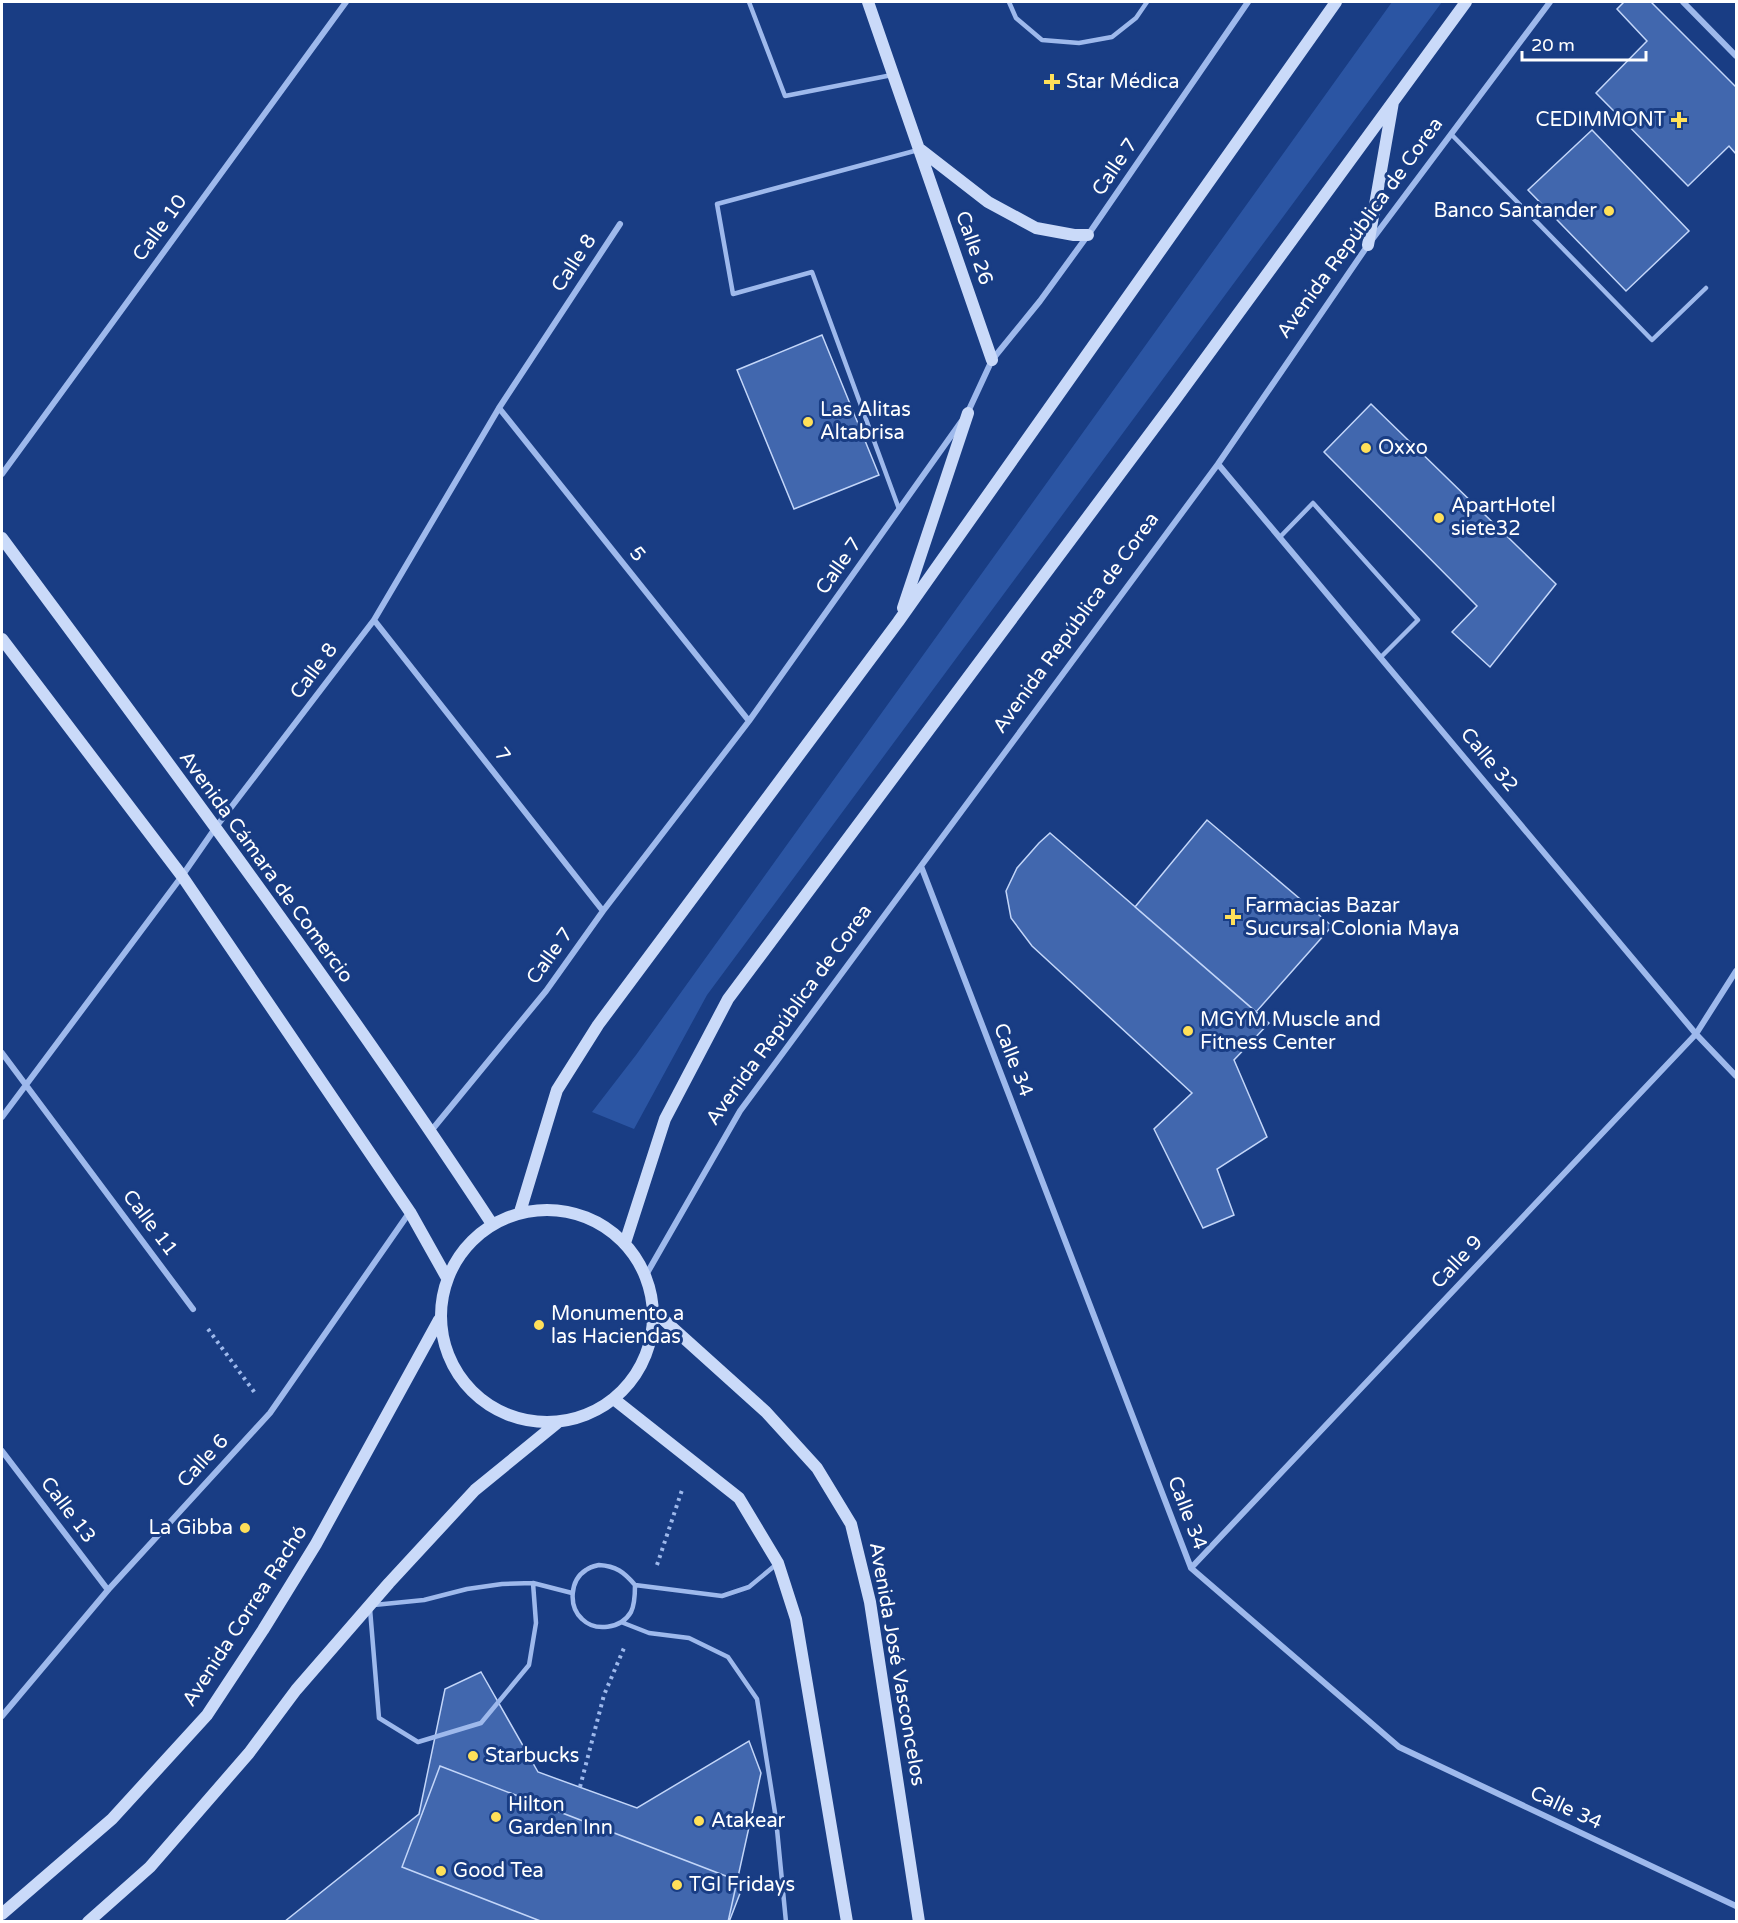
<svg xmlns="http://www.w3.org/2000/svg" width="1738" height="1923" viewBox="0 0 1738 1923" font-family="'Varela Round',sans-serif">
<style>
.green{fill:#2b55a3}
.building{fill:#4167ae;stroke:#c3d6f9;stroke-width:1.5}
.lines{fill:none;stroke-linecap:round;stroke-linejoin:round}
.path{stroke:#9eb9ec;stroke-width:4;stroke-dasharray:3 4.5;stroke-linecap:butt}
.lane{stroke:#9eb9ec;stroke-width:4.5}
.street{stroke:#9eb9ec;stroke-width:6}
.secondary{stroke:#cadaf9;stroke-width:12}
.poi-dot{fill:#ffe059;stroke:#193d84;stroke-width:2}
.labels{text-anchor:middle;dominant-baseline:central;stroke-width:6;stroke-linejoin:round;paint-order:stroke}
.poi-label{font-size:20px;fill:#fff;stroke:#193d84;text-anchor:start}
.street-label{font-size:20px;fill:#fff;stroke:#193d84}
</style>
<rect width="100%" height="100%" fill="#193d84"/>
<path class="green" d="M 1392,2 L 1442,2 L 707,995 L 634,1129 L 592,1112 L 636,1055 Z"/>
<path class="building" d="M 1624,2 L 1651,2 L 1736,87 L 1736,154 L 1729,146 L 1688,186 L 1596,93 L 1647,41 L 1617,9 Z
M 1592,130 L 1689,231 L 1626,291 L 1528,190 Z
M 822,335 L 879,475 L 794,509 L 737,370 Z
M 1371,404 L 1556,584 L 1490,667 L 1452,632 L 1477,606 L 1324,452 Z
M 1207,820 L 1332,926 L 1256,1012 L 1135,907 Z
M 1050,833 L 1269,1023 L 1234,1060 L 1267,1137 L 1217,1169 L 1234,1215 L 1203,1228 L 1154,1129 L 1192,1093 L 1032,946 L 1011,918 L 1006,891 L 1017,868 L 1039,843 Z
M 481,1672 L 538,1772 L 637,1808 L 749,1741 L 761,1773 L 728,1922 L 284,1922 L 419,1814 L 445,1689 Z
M 440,1766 L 744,1883 L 729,1922 L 543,1922 L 402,1867 Z"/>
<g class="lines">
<path class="path" d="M 208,1329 L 255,1393
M 657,1565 L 683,1487
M 580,1787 L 604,1695 L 624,1648"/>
<path class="lane" d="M 749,2 L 785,96 L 892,75
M 1009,2 L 1016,18 L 1042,40 L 1079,43 L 1112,37 L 1136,18 L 1147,2
M 1451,134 L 1652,340 L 1706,288
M 899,509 L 812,272 L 733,294 L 717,204 L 918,150
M 1280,537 L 1313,503 L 1418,620 L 1381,657
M 599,1565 C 616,1566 624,1572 635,1585 C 635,1594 635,1604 631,1612 C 621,1629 595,1632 582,1619 C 568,1606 570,1580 586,1570 C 590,1567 595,1566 599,1565 Z
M 635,1585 L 722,1596 L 749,1587 L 778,1563
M 374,1605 L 424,1600 L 467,1589 L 502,1584 L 533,1583 L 572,1593
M 370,1609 L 379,1718 L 418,1742 L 481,1723 L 529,1665 L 536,1623 L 533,1583
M 621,1622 L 649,1633 L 689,1638 L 728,1657 L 757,1699 L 776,1819 L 786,1922"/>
<path class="street" d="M 1683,2 L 1736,56
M 499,408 L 749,721
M 967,414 L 992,360 L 1040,301 L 1088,235 L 1248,2
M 1218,464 L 1696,1034 L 1736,1076
M 2,474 L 346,2
M 374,620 L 603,911
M 921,866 L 1191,1568 L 1399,1747 L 1736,1906
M 2,1053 L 193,1309
M 2,1117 L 182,876 L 216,827 L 374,620 L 499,408 L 620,224
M 431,1131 L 546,991 L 603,911 L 749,721 L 961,422
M 646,1275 L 740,1111 L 1218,464 L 1368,245 L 1550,2
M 2,1451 L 108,1590
M 1191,1568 L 1696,1034 L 1736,971
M 2,1716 L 108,1590 L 270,1413 L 409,1213"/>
<path class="secondary" d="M 868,2 L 992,360
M 921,150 L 988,202 L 1036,228 L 1074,235 L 1088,235
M 1368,245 L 1393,102
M 2,538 C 169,764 338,989 492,1224
M 903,608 L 968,413
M 2,639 L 182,876 L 410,1212 L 447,1278
M441 1316a106 106 0 1 1 212 0a106 106 0 1 1-212 0Z
M 520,1212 L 557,1090 L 598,1025 L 898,622 L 1336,2
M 625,1243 L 665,1119 L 728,999 L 1175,400 L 1466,2
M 655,1312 L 766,1412 L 817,1468 L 851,1524 L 870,1602 L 919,1922
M 615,1400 L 739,1498 L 778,1563 L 796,1619 L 847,1922
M 2,1914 L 112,1819 L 207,1715 L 263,1630 L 316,1544 L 439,1320
M 88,1922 L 150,1867 L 249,1753 L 296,1690 L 389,1583 L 475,1490 L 557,1423"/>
</g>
<g class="poi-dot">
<path d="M1049 73h6v6h6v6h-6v6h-6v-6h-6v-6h6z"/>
<path d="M1676 111h6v6h6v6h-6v6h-6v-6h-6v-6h6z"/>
<circle cx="1609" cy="211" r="6"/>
<circle cx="808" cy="422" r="6"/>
<circle cx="1366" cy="448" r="6"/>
<circle cx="1439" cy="518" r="6"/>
<path d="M1230 908h6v6h6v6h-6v6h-6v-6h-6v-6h6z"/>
<circle cx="1188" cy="1031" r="6"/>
<circle cx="539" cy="1325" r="6"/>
<circle cx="245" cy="1528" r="6"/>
<circle cx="473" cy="1756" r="6"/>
<circle cx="496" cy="1817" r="6"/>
<circle cx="699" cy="1821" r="6"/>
<circle cx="441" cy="1871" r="6"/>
<circle cx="677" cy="1885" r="6"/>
</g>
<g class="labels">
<g class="poi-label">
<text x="1066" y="82">Star Médica</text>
<text x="1666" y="120" text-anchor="end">CEDIMMONT</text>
<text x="1597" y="211" text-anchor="end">Banco Santander</text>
<text x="820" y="410">Las Alitas<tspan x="820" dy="23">Altabrisa</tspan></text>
<text x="1378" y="448">Oxxo</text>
<text x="1451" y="506">ApartHotel<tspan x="1451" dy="23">siete32</tspan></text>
<text x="1245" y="906">Farmacias Bazar<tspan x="1245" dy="23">Sucursal Colonia Maya</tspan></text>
<text x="1200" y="1020">MGYM Muscle and<tspan x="1200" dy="23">Fitness Center</tspan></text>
<text x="551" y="1314">Monumento a<tspan x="551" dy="23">las Haciendas</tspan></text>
<text x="233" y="1528" text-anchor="end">La Gibba</text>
<text x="485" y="1756">Starbucks</text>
<text x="508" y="1805">Hilton<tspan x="508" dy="23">Garden Inn</tspan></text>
<text x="711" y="1821">Atakear</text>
<text x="453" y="1871">Good Tea</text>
<text x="689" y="1885">TGI Fridays</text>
</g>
<g class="street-label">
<text transform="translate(1115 167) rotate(-56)">Calle 7</text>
<text transform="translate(160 228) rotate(-54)">Calle 10</text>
<text transform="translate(1360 228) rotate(-54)">Avenida República de Corea</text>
<text transform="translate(974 248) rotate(71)">Calle 26</text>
<text transform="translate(574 263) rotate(-57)">Calle 8</text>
<text transform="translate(637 554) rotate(51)">5</text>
<text transform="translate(839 566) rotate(-55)">Calle 7</text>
<text transform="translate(1076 623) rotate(-54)">Avenida República de Corea</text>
<text transform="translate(314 671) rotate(-53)">Calle 8</text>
<text transform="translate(502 755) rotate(52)">7</text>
<text transform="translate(1489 760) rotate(50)">Calle 32</text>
<text transform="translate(266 867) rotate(54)">Avenida Cámara de Comercio</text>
<text transform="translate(550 956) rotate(-54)">Calle 7</text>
<text transform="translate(789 1015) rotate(-54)">Avenida República de Corea</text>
<text transform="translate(1013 1060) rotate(69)">Calle 34</text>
<text transform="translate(150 1223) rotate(53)">Calle 11</text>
<text transform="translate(1457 1262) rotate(-47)">Calle 9</text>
<text transform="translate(203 1461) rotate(-47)">Calle 6</text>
<text transform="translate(68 1510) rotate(53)">Calle 13</text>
<text transform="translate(1187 1513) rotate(69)">Calle 34</text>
<text transform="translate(245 1616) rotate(-57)">Avenida Correa Rachó</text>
<text transform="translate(897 1664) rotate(80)">Avenida José Vasconcelos</text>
<text transform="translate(1566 1808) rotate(25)">Calle 34</text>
</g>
</g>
<rect width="1738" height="1923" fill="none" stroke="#ffffff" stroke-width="6"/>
<path d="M1522 51v9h124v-9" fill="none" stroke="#ffffff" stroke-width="3"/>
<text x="1531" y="51" font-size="18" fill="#ffffff" stroke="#193d84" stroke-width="4.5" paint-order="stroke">20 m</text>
</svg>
